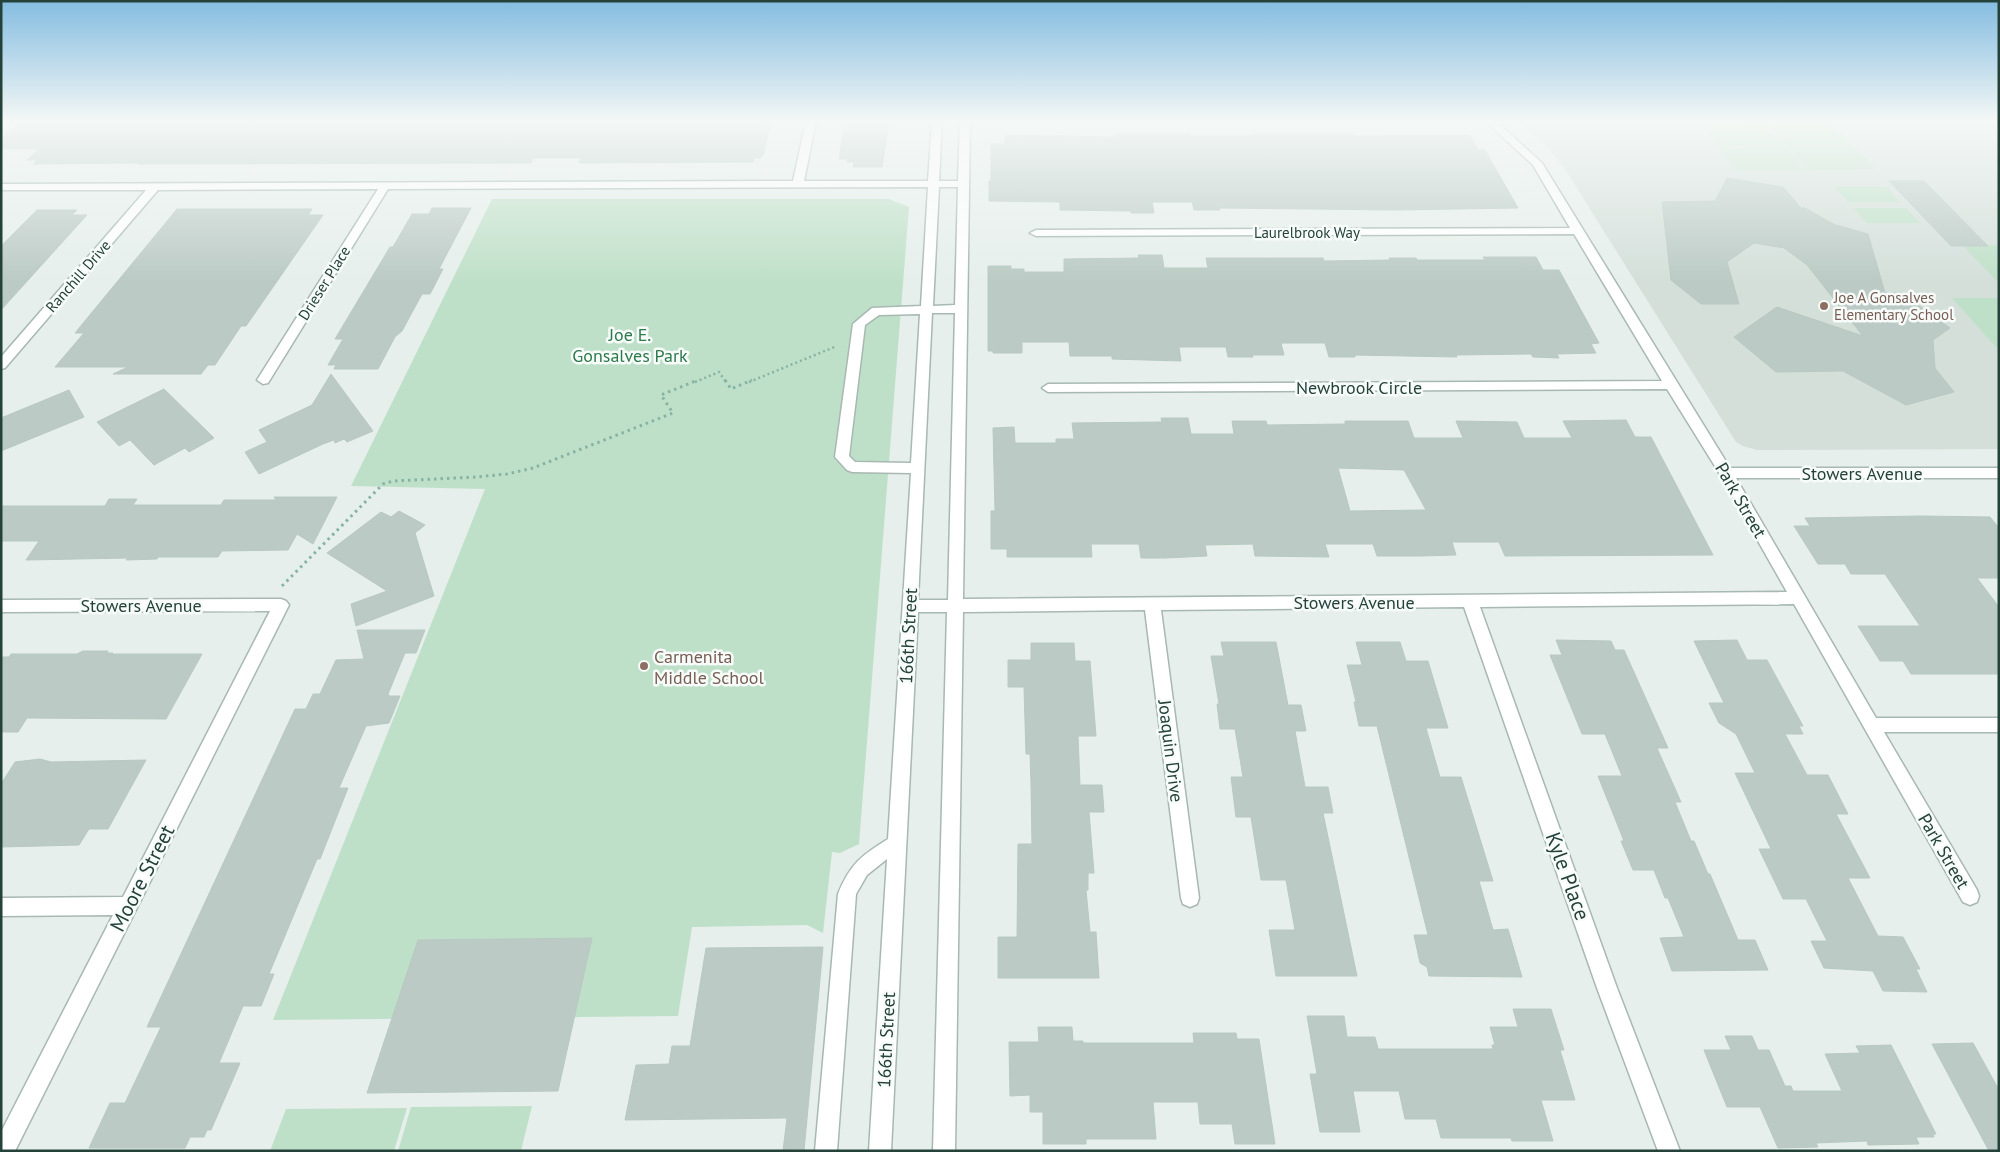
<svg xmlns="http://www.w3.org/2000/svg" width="2000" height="1152" viewBox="0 0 2000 1152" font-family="'PT Sans',sans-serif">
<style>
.built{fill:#d4dfda}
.green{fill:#bfe0c8}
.building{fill:#bbcac4;stroke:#b8c9c2;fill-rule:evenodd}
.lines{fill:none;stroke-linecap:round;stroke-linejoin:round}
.minor-casing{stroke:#a8b8b2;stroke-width:3}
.path-far1{stroke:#86b3a5;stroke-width:2.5;stroke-dasharray:2 3;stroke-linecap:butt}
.path{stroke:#86b3a5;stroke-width:3;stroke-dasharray:2.5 4;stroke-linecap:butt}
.minor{fill:#fff;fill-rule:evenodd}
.education-dot{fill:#8d6e63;stroke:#f7fbf9;stroke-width:2}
.labels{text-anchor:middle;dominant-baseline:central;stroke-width:5;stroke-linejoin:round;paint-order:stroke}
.far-street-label{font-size:15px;fill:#24423a;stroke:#f7fbf9}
.far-education-label{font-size:15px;fill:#785e54;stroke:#f7fbf9;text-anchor:start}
.park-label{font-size:18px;fill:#2d7a4b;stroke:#f7fbf9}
.street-label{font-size:18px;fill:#24423a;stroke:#f7fbf9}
.education-label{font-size:18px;fill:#785e54;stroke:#f7fbf9;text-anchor:start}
.near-street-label{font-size:21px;fill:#24423a;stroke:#f7fbf9}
</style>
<rect width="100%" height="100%" fill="#e6efeb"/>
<path class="built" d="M 1517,121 L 1999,121 L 1999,449 L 1757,450 L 1743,446 L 1736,442 L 1563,166 L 1547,147 Z"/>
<path class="green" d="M 1765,124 L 1784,146 L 1718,146 L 1701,125 Z
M 1768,124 L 1832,124 L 1853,146 L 1787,146 Z
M 1785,147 L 1805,170 L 1737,170 L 1719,148 Z
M 1788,147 L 1854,147 L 1875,169 L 1808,170 Z
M 1835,187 L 1887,187 L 1900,202 L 1848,202 Z
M 492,199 L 889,199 L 909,207 L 859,844 L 840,853 L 832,852 L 823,933 L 807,925 L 692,927 L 678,1016 L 273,1020 L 485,489 L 351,486 Z
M 1853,208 L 1906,208 L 1920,223 L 1867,223 Z
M 1999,245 L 1999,283 L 1963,246 Z
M 1952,298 L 1999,298 L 1999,347 L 1996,347 Z
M 532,1106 L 521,1151 L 398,1151 L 411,1107 Z
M 407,1108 L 394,1151 L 270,1151 L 286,1109 Z"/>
<path class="building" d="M 22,121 L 771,121 L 763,155 L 760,158 L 754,158 L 753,162 L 579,163 L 581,158 L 533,158 L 531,163 L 173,164 L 138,164 L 140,163 L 34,164 L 37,160 L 27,160 L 39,149 L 1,149 L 1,138 Z
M 850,121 L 889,121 L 882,167 L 853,167 L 854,162 L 847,162 L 848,159 L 839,159 L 845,122 Z
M 1115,134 L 1190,134 L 1190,136 L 1250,136 L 1250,134 L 1352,134 L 1353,136 L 1470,135 L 1478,150 L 1485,150 L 1518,208 L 1396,210 L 1219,208 L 1220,210 L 1194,210 L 1192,202 L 1152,202 L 1154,213 L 1131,213 L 1131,211 L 1060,210 L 1060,202 L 989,201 L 989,181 L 991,181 L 991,144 L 1005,144 L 1005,135 L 1115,137 Z
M 1727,178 L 1783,187 L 1801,208 L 1805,208 L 1833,224 L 1868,234 L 1885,293 L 1901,293 L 1950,328 L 1933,340 L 1935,368 L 1954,392 L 1906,405 L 1843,371 L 1776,372 L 1734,337 L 1777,307 L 1863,336 L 1807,265 L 1784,248 L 1754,243 L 1727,262 L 1739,304 L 1701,304 L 1671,280 L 1662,202 L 1715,201 Z
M 1889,181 L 1924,181 L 1988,246 L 1951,246 Z
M 432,208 L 471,208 L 439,269 L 443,269 L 430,294 L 422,294 L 402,331 L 395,337 L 378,369 L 334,369 L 336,365 L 328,365 L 343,339 L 335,339 L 390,247 L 393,247 L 412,214 L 429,214 Z
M 177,209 L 312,209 L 308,215 L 323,215 L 246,326 L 241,326 L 215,365 L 208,365 L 201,374 L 113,374 L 128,367 L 55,367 L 84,333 L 75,333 Z
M 37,210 L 77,210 L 72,215 L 87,215 L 1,310 L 1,246 Z
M 1138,255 L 1162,255 L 1164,268 L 1208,268 L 1206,258 L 1323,258 L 1324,261 L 1390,260 L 1389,258 L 1416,258 L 1417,260 L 1485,260 L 1483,257 L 1536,257 L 1543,270 L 1559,270 L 1599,343 L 1591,344 L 1596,353 L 1557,354 L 1559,358 L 1533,357 L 1531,354 L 1456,355 L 1457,357 L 1355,355 L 1355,357 L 1329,357 L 1325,343 L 1281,343 L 1284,355 L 1252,355 L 1253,357 L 1228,357 L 1226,347 L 1179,347 L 1181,361 L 1112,359 L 1112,356 L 1070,356 L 1069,342 L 1022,342 L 1022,353 L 993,353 L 993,351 L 988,351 L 988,266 L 1011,266 L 1011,269 L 1024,269 L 1024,272 L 1064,272 L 1064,259 L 1139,258 Z
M 331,374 L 373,431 L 347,442 L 344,439 L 335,443 L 334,440 L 323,444 L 259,474 L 245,452 L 267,442 L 259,430 L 312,405 Z
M 164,389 L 214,438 L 189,452 L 185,448 L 154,465 L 130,440 L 119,446 L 97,422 Z
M 69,390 L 84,417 L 1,451 L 1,418 Z
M 1161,418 L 1188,418 L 1191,434 L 1234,434 L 1232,421 L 1266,421 L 1267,425 L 1345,424 L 1345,421 L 1408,421 L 1414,438 L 1463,438 L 1456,421 L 1517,422 L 1524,438 L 1572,438 L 1563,421 L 1626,420 L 1635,437 L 1651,437 L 1713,555 L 1505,556 L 1499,542 L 1452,542 L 1456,555 L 1420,556 L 1377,556 L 1373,544 L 1325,544 L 1329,557 L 1255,556 L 1253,544 L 1205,545 L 1207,556 L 1166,558 L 1141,558 L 1139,544 L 1091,544 L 1092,557 L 1007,557 L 1007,549 L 991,549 L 991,511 L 995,511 L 993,428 L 1014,427 L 1015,443 L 1056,443 L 1056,439 L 1074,439 L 1072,423 L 1162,422 ZM 1338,468 L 1404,470 L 1426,510 L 1350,511 Z
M 274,497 L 337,497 L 313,544 L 297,534 L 288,550 L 222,551 L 218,557 L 158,557 L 157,559 L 126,560 L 128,558 L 26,560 L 39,541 L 1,541 L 1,506 L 105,506 L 109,499 L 137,499 L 133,505 L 221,505 L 224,500 L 276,500 Z
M 399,511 L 425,525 L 415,533 L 434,596 L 356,626 L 351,604 L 387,591 L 327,553 L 381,512 L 391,517 Z
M 1920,516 L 1990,517 L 1999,528 L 1999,578 L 1977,578 L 1999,607 L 1999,674 L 1911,674 L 1903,661 L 1880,661 L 1858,626 L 1920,626 L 1885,574 L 1851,574 L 1845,564 L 1818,564 L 1794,526 L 1810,526 L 1805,518 Z
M 357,630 L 425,630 L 416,653 L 405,653 L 388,694 L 389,696 L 400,696 L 389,723 L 366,726 L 339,788 L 348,788 L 320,859 L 317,859 L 269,974 L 274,974 L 261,1006 L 243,1006 L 219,1063 L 240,1063 L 211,1130 L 207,1130 L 204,1137 L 190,1137 L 185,1148 L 89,1148 L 110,1103 L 125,1103 L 161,1027 L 147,1027 L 295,709 L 306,709 L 313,694 L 320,694 L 336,660 L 364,659 Z
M 1556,640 L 1611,641 L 1615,650 L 1624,650 L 1668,748 L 1657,748 L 1681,802 L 1675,802 L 1691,841 L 1694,841 L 1708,874 L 1710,874 L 1738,940 L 1755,940 L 1768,970 L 1672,971 L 1660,938 L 1684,937 L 1668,898 L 1665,898 L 1654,870 L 1633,870 L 1621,841 L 1624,841 L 1598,776 L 1622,776 L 1605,734 L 1582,734 L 1550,655 L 1562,655 Z
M 1737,640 L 1747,660 L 1767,660 L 1803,726 L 1799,726 L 1803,734 L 1785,734 L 1807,775 L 1828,775 L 1848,814 L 1836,814 L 1870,878 L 1848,878 L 1878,936 L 1903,937 L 1920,969 L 1916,969 L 1927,992 L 1883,991 L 1873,971 L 1824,968 L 1811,941 L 1827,941 L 1806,899 L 1783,899 L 1759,849 L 1771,849 L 1735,773 L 1755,773 L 1736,734 L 1719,723 L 1709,703 L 1724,703 L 1694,641 Z
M 1221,642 L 1276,642 L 1288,705 L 1301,705 L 1306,731 L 1295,731 L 1305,787 L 1328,787 L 1333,813 L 1323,813 L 1357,976 L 1276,976 L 1269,930 L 1295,930 L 1286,880 L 1261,880 L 1251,817 L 1236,817 L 1231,777 L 1243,777 L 1235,729 L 1220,729 L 1217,704 L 1219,704 L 1211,656 L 1224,656 Z
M 1356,642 L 1400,642 L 1406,661 L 1428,661 L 1448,728 L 1426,728 L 1440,777 L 1461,777 L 1493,881 L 1479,881 L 1493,930 L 1508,929 L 1522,977 L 1429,976 L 1427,967 L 1420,963 L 1414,935 L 1428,935 L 1377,726 L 1359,726 L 1354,702 L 1356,702 L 1347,665 L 1362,665 Z
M 1031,643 L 1074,643 L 1075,661 L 1090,661 L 1096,736 L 1078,736 L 1080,785 L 1102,785 L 1104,812 L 1089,812 L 1094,873 L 1088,873 L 1088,890 L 1086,890 L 1090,932 L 1096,932 L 1099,978 L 998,978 L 998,937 L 1017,937 L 1018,844 L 1032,844 L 1031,783 L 1030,754 L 1026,754 L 1024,687 L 1008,687 L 1008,660 L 1031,660 Z
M 83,651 L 108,651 L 107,653 L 113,653 L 112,654 L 202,654 L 166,719 L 27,718 L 18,732 L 1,732 L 1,657 L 9,657 L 11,654 L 77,654 Z
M 40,759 L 51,762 L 146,760 L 108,829 L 89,829 L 79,845 L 1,847 L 1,784 L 15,762 Z
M 592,938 L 558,1091 L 367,1093 L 418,940 Z
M 823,947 L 804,1151 L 783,1151 L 787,1118 L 625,1120 L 636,1065 L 669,1064 L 672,1046 L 690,1046 L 706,948 Z
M 1513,1009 L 1551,1009 L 1564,1050 L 1560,1050 L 1575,1100 L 1541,1100 L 1553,1141 L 1512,1141 L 1511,1138 L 1441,1138 L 1436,1119 L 1405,1119 L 1399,1091 L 1353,1091 L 1360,1132 L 1320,1132 L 1310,1074 L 1317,1074 L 1307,1016 L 1344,1016 L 1347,1037 L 1375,1037 L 1378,1049 L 1493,1049 L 1492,1045 L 1495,1045 L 1490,1027 L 1518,1027 Z
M 1038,1027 L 1072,1027 L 1073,1041 L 1083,1041 L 1083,1043 L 1194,1043 L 1193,1033 L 1236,1033 L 1237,1039 L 1259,1039 L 1275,1144 L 1235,1144 L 1232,1124 L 1200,1124 L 1198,1102 L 1153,1102 L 1156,1139 L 1086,1139 L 1086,1144 L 1043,1144 L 1043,1112 L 1030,1112 L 1030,1095 L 1010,1096 L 1009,1042 L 1039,1042 Z
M 1725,1036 L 1752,1036 L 1758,1050 L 1769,1050 L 1785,1086 L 1791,1086 L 1793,1091 L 1842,1091 L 1825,1054 L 1860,1053 L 1856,1046 L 1891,1045 L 1936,1134 L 1933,1134 L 1934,1137 L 1916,1137 L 1919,1144 L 1868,1145 L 1867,1141 L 1816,1143 L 1818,1147 L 1778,1148 L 1760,1107 L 1727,1107 L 1704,1050 L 1731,1050 Z
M 1973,1043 L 1999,1090 L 1999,1151 L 1989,1151 L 1932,1044 Z"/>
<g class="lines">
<g class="minor-casing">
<path id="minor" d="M 806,121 L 816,121 L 804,181 L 928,181 L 932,121 L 942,121 L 939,181 L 958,181 L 960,121 L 970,121 L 963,599 L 1787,592 L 1721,476 L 1667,389 L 1048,392 L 1042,388 L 1048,384 L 1662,381 L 1574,234 L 1036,236 L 1030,233 L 1036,230 L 1570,228 L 1533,165 L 1485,121 L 1496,121 L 1542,163 L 1730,468 L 1999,468 L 1999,478 L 1736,478 L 1876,718 L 1999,718 L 1999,732 L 1884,732 L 1977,890 L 1979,896 L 1977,902 L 1970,905 L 1963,902 L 1794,604 L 1480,607 L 1617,988 L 1680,1151 L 1658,1151 L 1597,988 L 1464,607 L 1161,610 L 1199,898 L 1197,904 L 1190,907 L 1183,904 L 1181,898 L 1145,610 L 963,612 L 955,1151 L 933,1151 L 947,612 L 918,612 L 891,1151 L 869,1151 L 887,859 L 867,875 L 856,894 L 837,1151 L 815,1151 L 838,894 C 850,864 862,855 888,839 L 911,473 L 852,472 L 847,470 L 835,457 L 853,324 L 872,308 L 921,306 L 928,187 L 388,189 L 268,383 L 263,384 L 257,380 L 378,189 L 158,190 L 5,368 L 1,369 L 1,357 L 146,190 L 1,190 L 1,184 L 793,181 ZM 939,187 L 958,187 L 955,305 L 933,306 ZM 932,313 L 955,313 L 948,600 L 918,600 ZM 920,314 L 911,463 L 855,462 L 849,456 L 865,325 L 879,315 Z
M 281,599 L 286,601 L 289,605 L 15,1151 L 1,1151 L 1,1132 L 113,915 L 1,916 L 1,898 L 123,897 L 270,611 L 1,612 L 1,600 Z"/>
</g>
<path class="path-far1" d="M 695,382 L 719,372 L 726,382
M 749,382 L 837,346"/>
<path class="path" d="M 725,380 L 731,389 L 752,380
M 282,586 L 383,484 L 393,481 L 476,477 L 507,474 L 533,468 L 673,413 L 661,395 L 698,380"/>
<use href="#minor" class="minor"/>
</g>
<linearGradient id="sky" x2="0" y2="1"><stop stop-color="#84bce0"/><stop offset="0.43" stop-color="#f4f8f6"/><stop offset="1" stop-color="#f4f8f6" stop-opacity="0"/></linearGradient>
<rect width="2000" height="282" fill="url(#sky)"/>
<g class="education-dot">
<circle cx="1824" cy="306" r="5"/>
<circle cx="644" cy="666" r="5"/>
</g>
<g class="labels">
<g class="far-street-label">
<text x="1307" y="232">Laurelbrook Way</text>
<text transform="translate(78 276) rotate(-49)">Ranchill Drive</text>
<text transform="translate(324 283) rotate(-58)">Drieser Place</text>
</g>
<g class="far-education-label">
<text x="1834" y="297">Joe A Gonsalves<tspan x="1834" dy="17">Elementary School</tspan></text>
</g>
<g class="park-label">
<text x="630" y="334">Joe E.<tspan x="630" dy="21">Gonsalves Park</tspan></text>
</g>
<g class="street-label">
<text x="1359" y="387">Newbrook Circle</text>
<text x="1862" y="473">Stowers Avenue</text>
<text transform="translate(1741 500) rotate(60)">Park Street</text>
<text x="1354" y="602">Stowers Avenue</text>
<text x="141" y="605">Stowers Avenue</text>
<text transform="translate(908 636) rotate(-87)">166th Street</text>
<text transform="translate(1171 751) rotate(83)">Joaquin Drive</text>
<text transform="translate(1944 851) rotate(60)">Park Street</text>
<text transform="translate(886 1040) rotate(-87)">166th Street</text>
</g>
<g class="education-label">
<text x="654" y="656">Carmenita<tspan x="654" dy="21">Middle School</tspan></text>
</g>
<g class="near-street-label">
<text transform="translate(1568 876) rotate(70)">Kyle Place</text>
<text transform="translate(142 878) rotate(-63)">Moore Street</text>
</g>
</g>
<rect width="2000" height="1152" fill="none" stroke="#24423a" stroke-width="5"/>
</svg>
